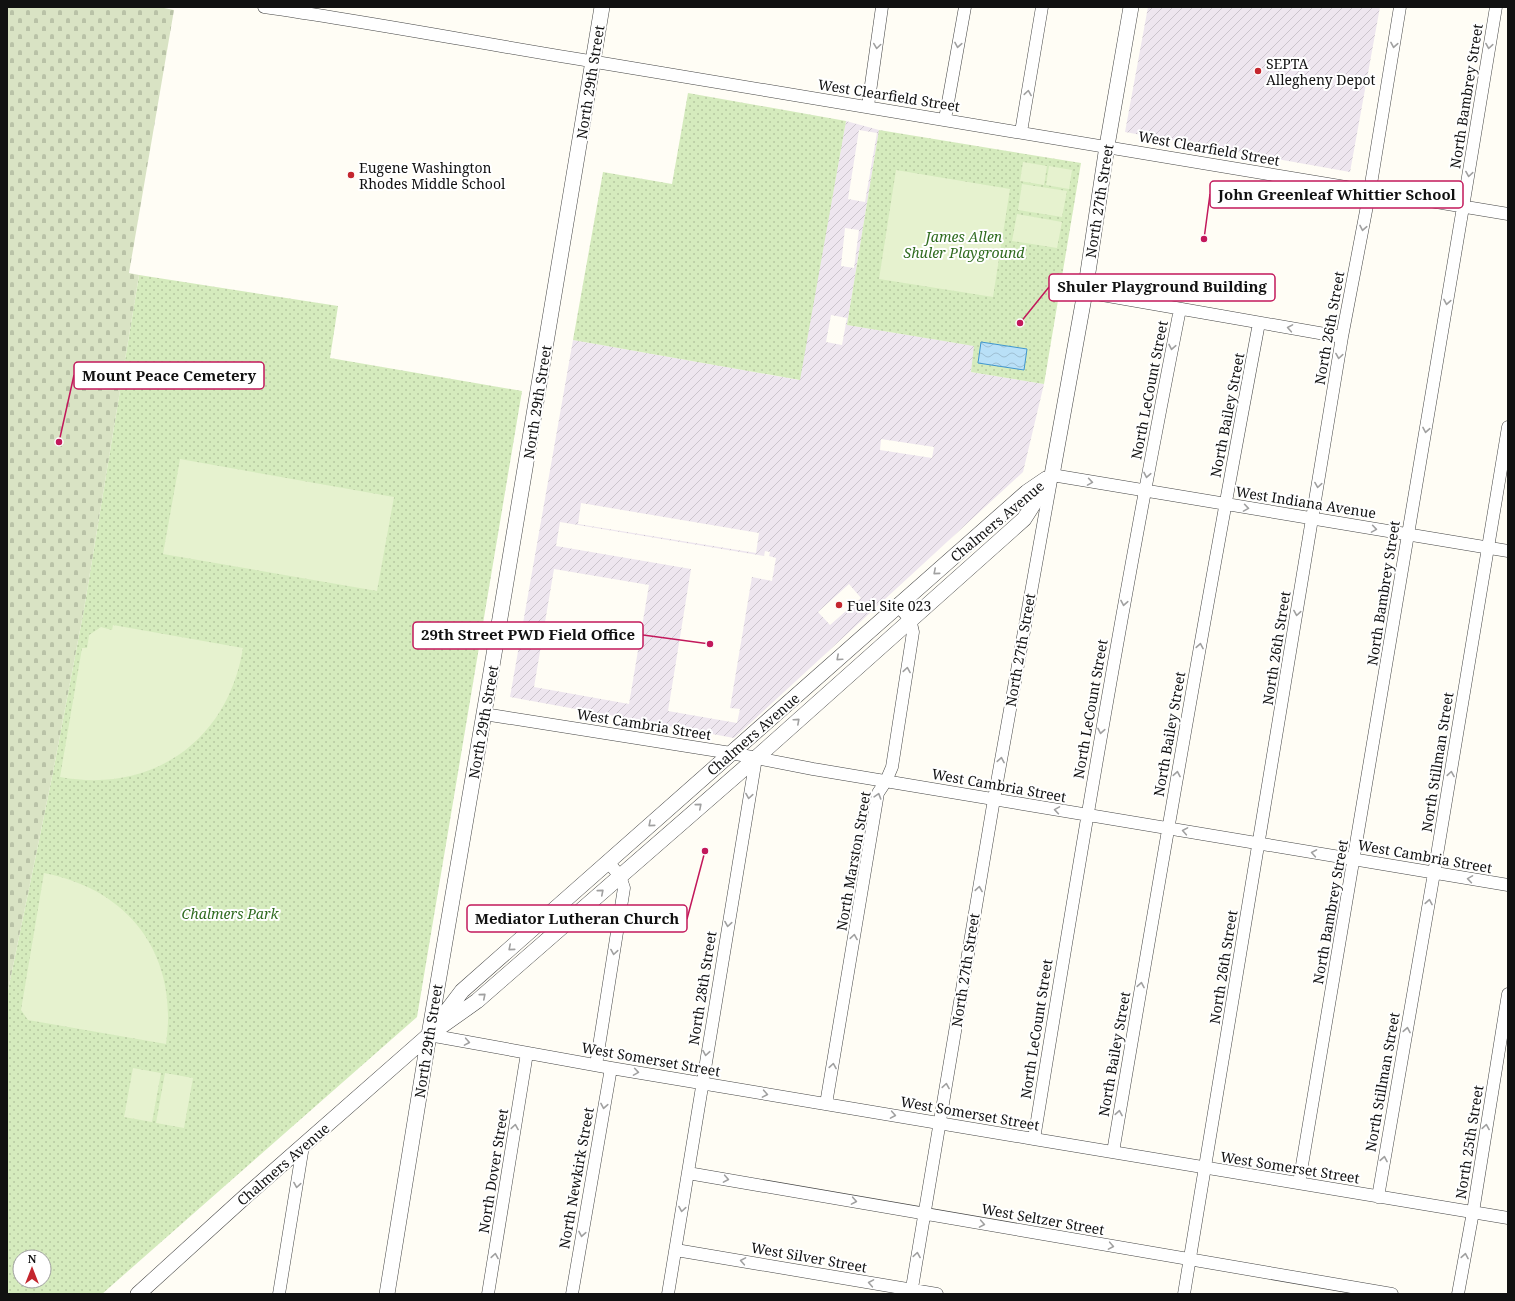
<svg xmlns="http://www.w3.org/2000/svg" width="1515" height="1301" viewBox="0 0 1515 1301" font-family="'Noto Serif',serif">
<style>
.industrial{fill:url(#industrial-furrows);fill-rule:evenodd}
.green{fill:url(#green-dots);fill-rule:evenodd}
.cemetery{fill:url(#cemetery-stones)}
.pitch{fill:#e6f2cf}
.water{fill:url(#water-waves);stroke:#3f96cf}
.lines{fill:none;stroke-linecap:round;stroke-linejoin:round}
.minor-casing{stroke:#444;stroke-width:13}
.tertiary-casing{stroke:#444;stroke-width:16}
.minor{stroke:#fff;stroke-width:12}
.tertiary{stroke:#fff;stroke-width:15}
.oneway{stroke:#a0a0a0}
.poi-dot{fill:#c4262e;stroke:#fff;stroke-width:1.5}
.labels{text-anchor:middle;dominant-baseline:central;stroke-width:4;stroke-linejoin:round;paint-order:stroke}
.poi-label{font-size:14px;fill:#111;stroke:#fff;text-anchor:start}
.street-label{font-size:14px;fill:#111;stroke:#fff}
.park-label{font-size:14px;font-style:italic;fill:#2f6b1f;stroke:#fff}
.leader{fill:none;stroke:#c2185b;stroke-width:1.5}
.callout-dot{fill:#c2185b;stroke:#fff;stroke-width:1.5}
.callout{fill:#fff;stroke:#c2185b;stroke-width:1.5}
.callout-label{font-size:15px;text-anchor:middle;font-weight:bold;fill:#111}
</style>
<defs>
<pattern id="industrial-furrows" width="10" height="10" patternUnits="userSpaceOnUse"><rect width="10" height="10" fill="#eee6ef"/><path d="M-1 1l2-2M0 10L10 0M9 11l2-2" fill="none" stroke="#cbc4cc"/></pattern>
<pattern id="green-dots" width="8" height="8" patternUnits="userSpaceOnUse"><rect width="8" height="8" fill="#d5ebbd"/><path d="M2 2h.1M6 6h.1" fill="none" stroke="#b6c8a1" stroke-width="1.8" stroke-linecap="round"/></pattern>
<pattern id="cemetery-stones" width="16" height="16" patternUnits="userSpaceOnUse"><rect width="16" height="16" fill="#d9e3c4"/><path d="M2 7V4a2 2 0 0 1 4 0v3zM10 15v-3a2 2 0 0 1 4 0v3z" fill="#b9c2a7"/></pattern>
<pattern id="water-waves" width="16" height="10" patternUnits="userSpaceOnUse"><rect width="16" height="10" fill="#b9e0f7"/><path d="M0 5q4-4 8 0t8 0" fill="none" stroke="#9ebfd3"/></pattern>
</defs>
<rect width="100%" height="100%" fill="#fffdf5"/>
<path class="industrial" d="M 1148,7 L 1380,7 L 1350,172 L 1125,132 Z
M 846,121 L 879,130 L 847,325 L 975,346 L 971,372 L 1044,384 L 1023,472 L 734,738 L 510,697 L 573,340 L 799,380 ZM 859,130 L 877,133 L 865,202 L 848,199 ZM 845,228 L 859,230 L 854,268 L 841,266 ZM 831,315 L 847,318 L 842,345 L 826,342 ZM 881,439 L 934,447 L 932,458 L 880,450 ZM 581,503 L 759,533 L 756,553 L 578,524 ZM 560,522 L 764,556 L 765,551 L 770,552 L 769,556 L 776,558 L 772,581 L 752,577 L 730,708 L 740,709 L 737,723 L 668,711 L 691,569 L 556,546 ZM 554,569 L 649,585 L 629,704 L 534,687 ZM 849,584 L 861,598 L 830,625 L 818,612 Z"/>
<path class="green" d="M 688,93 L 846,121 L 800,380 L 573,340 L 603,172 L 672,184 Z
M 879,130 L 1081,163 L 1044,384 L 971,372 L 974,346 L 847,325 Z
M 139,275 L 338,306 L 330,358 L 522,391 L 417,1017 L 102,1294 L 7,1294 L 7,995 L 53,772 L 84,609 ZM 20,1257 L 44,1257 L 44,1281 L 20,1281 Z"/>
<path class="cemetery" d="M 7,7 L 159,7 L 174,10 L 129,273 L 139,275 L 84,609 L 53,772 L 7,995 Z"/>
<path class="pitch" d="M 1023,162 L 1047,166 L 1044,185 L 1020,181 Z
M 1049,166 L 1072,170 L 1069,189 L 1046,185 Z
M 896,170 L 1010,189 L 993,297 L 879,279 Z
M 1022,184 L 1067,191 L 1062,217 L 1018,210 Z
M 1017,214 L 1062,222 L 1057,248 L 1012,241 Z
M 180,459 L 394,497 L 377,591 L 163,554 Z
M 113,625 L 243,648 C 228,741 152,794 60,777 L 82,648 L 87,648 L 89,635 L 101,627 L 112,630 Z
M 44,873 C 131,890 179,956 166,1044 L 28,1020 L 21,1010 Z
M 133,1068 L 161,1073 L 152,1122 L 124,1117 Z
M 165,1073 L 193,1078 L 184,1128 L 156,1123 Z"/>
<path class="water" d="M 981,342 L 1027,349 L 1024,370 L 978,363 Z"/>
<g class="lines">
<g class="minor-casing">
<path id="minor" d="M 264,7 C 377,23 489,45 602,63 C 904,112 1206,162 1508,214
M 868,106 L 882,7
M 945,119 L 965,7
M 1021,132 L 1042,7
M 1085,292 L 1342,337
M 484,714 L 731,753 L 813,769 L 1508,885
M 429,1035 L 611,1068 L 1034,1139 L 1508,1218
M 596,1065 L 624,888 L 620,876 L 608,862
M 826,1104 L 878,793 L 886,781 L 892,767 L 913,632 L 910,619 L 898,606
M 1034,1139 C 1079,862 1125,585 1180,309
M 1113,1152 C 1160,875 1207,599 1259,323
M 688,1173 L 1392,1294
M 1299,1183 L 1463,207 L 1496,7
M 1378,1197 L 1434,873 L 1508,427
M 676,1250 L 937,1294
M 279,1294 L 303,1146
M 488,1294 L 527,1053
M 572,1294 L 611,1068
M 668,1294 L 756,758
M 911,1294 L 994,799 L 1052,475 L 1508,551
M 1184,1294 L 1342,337 L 1370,190 L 1400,7
M 1458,1294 L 1473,1212 L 1508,994"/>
</g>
<g class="tertiary-casing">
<path id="tertiary" d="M 437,1024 L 462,991 L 1027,492 L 1046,479
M 138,1294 L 248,1194 L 429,1035 L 477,1001 L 756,758 L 1024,519 L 1052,475 L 1085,292 L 1107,146 L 1131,7
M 387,1294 L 429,1035 L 488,690 L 602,7"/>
</g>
<use href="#minor" class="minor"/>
<use href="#tertiary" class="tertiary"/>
</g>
<defs><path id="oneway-chevron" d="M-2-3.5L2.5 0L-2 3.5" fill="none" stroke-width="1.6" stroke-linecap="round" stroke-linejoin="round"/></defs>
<g class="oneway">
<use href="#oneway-chevron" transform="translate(958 45) rotate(100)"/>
<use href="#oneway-chevron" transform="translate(1394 45) rotate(100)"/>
<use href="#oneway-chevron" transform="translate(877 46) rotate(98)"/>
<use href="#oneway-chevron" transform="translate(1489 46) rotate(99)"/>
<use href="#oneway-chevron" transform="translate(1028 93) rotate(-81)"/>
<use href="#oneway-chevron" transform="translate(1469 174) rotate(99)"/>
<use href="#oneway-chevron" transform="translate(1363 228) rotate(101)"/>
<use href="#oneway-chevron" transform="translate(1447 302) rotate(100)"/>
<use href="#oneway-chevron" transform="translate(1290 328) rotate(-170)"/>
<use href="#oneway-chevron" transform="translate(1172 347) rotate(101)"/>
<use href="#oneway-chevron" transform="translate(1339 356) rotate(99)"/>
<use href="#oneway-chevron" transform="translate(1426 430) rotate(100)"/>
<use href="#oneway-chevron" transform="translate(1147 475) rotate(101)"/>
<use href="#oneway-chevron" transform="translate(1090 482) rotate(9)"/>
<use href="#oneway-chevron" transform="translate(1318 485) rotate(99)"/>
<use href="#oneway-chevron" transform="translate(1246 508) rotate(9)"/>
<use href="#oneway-chevron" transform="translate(1374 529) rotate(9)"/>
<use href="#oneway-chevron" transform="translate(936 572) rotate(139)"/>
<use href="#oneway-chevron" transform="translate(1124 603) rotate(100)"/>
<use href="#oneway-chevron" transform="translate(1297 613) rotate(99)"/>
<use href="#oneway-chevron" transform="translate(1200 646) rotate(-80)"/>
<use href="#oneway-chevron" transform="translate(839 658) rotate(138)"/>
<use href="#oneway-chevron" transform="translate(907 670) rotate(-81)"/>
<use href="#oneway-chevron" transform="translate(797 721) rotate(-42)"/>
<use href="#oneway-chevron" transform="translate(1101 731) rotate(100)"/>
<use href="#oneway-chevron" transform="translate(1001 760) rotate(-80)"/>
<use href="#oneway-chevron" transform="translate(1177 774) rotate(-80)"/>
<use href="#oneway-chevron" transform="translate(1451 774) rotate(-81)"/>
<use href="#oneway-chevron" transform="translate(749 796) rotate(99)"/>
<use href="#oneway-chevron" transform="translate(878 796) rotate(-73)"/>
<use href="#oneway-chevron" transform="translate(699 806) rotate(-41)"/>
<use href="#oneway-chevron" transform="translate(1057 810) rotate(-171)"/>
<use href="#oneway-chevron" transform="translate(651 824) rotate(139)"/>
<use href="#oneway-chevron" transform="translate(1185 831) rotate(-170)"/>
<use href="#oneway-chevron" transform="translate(1314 853) rotate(-170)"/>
<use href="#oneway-chevron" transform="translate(1470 879) rotate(-171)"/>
<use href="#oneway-chevron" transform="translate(979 889) rotate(-81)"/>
<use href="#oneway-chevron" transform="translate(601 892) rotate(-41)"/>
<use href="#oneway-chevron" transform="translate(1429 902) rotate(-80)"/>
<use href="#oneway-chevron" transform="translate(728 924) rotate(99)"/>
<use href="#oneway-chevron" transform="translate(854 937) rotate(-81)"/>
<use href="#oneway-chevron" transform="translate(511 948) rotate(139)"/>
<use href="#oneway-chevron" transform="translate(614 952) rotate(99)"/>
<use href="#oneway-chevron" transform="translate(1141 985) rotate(-80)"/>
<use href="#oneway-chevron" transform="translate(483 996) rotate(-41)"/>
<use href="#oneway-chevron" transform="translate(1407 1030) rotate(-80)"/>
<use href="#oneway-chevron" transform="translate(467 1042) rotate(10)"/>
<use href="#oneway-chevron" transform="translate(706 1053) rotate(99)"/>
<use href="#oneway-chevron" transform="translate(833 1066) rotate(-81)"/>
<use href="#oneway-chevron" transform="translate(636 1072) rotate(9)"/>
<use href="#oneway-chevron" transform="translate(946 1086) rotate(-81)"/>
<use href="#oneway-chevron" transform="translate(765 1094) rotate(10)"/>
<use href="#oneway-chevron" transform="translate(604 1106) rotate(100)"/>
<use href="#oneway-chevron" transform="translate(1119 1113) rotate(-80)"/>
<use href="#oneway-chevron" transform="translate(893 1115) rotate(10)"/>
<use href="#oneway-chevron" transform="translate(515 1127) rotate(-81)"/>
<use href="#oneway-chevron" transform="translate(1486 1127) rotate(-81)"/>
<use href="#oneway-chevron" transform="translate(1384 1159) rotate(-80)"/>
<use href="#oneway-chevron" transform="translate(726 1179) rotate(10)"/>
<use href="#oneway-chevron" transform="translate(297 1185) rotate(99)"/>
<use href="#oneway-chevron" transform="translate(854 1201) rotate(10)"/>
<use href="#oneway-chevron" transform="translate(682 1209) rotate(99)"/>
<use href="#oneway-chevron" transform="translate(982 1224) rotate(10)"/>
<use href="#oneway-chevron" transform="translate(582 1234) rotate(100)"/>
<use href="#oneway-chevron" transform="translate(1111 1246) rotate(10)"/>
<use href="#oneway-chevron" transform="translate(917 1255) rotate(-81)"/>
<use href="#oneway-chevron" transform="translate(495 1256) rotate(-81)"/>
<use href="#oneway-chevron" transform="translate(1465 1256) rotate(-80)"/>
<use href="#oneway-chevron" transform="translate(743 1261) rotate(-170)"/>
<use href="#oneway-chevron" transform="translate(871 1283) rotate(-170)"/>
</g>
<g class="poi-dot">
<circle cx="1258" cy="71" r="4"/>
<circle cx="351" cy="175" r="4"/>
<circle cx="839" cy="605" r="4"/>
</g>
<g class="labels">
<g class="poi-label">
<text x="1266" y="63">SEPTA<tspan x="1266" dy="16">Allegheny Depot</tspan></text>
<text x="359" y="167">Eugene Washington<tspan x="359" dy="16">Rhodes Middle School</tspan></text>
<text x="847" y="605">Fuel Site 023</text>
</g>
<g class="street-label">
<text transform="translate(590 82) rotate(-81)">North 29th Street</text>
<text transform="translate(889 95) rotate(9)">West Clearfield Street</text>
<text transform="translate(1466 96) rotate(-81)">North Bambrey Street</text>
<text transform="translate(1209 148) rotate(10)">West Clearfield Street</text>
<text transform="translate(1099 201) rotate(-81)">North 27th Street</text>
<text transform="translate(1329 328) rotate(-80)">North 26th Street</text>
<text transform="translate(1149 390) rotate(-79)">North LeCount Street</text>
<text transform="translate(537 402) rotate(-81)">North 29th Street</text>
<text transform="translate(1227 415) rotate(-79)">North Bailey Street</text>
<text transform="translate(1306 502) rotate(9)">West Indiana Avenue</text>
<text transform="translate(997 521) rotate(-40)">Chalmers Avenue</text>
<text transform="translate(1383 593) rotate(-81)">North Bambrey Street</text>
<text transform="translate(1276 648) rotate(-81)">North 26th Street</text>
<text transform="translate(1020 650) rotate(-80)">North 27th Street</text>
<text transform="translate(1090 709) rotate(-80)">North LeCount Street</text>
<text transform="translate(483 722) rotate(-80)">North 29th Street</text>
<text transform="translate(644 724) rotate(9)">West Cambria Street</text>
<text transform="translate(753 734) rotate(-41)">Chalmers Avenue</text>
<text transform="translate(1169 734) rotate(-80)">North Bailey Street</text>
<text transform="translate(1437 762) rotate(-81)">North Stillman Street</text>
<text transform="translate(999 785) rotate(10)">West Cambria Street</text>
<text transform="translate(1425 856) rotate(10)">West Cambria Street</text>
<text transform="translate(853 861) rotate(-80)">North Marston Street</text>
<text transform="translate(1330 912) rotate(-80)">North Bambrey Street</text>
<text transform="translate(1223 967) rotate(-81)">North 26th Street</text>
<text transform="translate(965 970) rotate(-81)">North 27th Street</text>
<text transform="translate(702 988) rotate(-81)">North 28th Street</text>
<text transform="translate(1036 1029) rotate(-81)">North LeCount Street</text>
<text transform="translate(428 1041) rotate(-81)">North 29th Street</text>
<text transform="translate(1114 1054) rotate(-80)">North Bailey Street</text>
<text transform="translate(651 1059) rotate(10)">West Somerset Street</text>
<text transform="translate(1382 1082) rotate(-80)">North Stillman Street</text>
<text transform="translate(970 1113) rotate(10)">West Somerset Street</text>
<text transform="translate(1469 1142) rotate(-81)">North 25th Street</text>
<text transform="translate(283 1164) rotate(-41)">Chalmers Avenue</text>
<text transform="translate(1290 1167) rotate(9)">West Somerset Street</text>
<text transform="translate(493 1171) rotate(-81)">North Dover Street</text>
<text transform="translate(576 1178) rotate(-80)">North Newkirk Street</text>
<text transform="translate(1043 1219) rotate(10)">West Seltzer Street</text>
<text transform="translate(809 1257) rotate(10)">West Silver Street</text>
</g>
<g class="park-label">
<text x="964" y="236">James Allen<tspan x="964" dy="16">Shuler Playground</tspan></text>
<text x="230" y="913">Chalmers Park</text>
</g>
</g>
<path class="leader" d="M1204 239L1210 194M1020 323L1049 287M59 442L74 375M710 644L643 635M705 851L687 919"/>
<g class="callout-dot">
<circle cx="1204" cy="239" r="4"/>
<circle cx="1020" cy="323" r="4"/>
<circle cx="59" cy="442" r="4"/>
<circle cx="710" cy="644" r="4"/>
<circle cx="705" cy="851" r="4"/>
</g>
<g class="callout">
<rect x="1210" y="181" width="253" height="27" rx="4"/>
<rect x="1049" y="274" width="226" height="27" rx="4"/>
<rect x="74" y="362" width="190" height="27" rx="4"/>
<rect x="413" y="622" width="230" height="27" rx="4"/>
<rect x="467" y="905" width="220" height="27" rx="4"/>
</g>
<g class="callout-label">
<text x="1337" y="200">John Greenleaf Whittier School</text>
<text x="1162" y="292">Shuler Playground Building</text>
<text x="169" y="381">Mount Peace Cemetery</text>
<text x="528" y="640">29th Street PWD Field Office</text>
<text x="577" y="924">Mediator Lutheran Church</text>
</g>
<rect width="1515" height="1301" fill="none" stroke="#111111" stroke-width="16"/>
<g transform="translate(32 1269)"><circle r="19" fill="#ffffff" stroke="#a0a0a0"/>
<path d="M0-3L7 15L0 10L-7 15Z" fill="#c4262e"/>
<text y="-6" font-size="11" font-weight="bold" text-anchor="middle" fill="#111111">N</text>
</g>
</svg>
